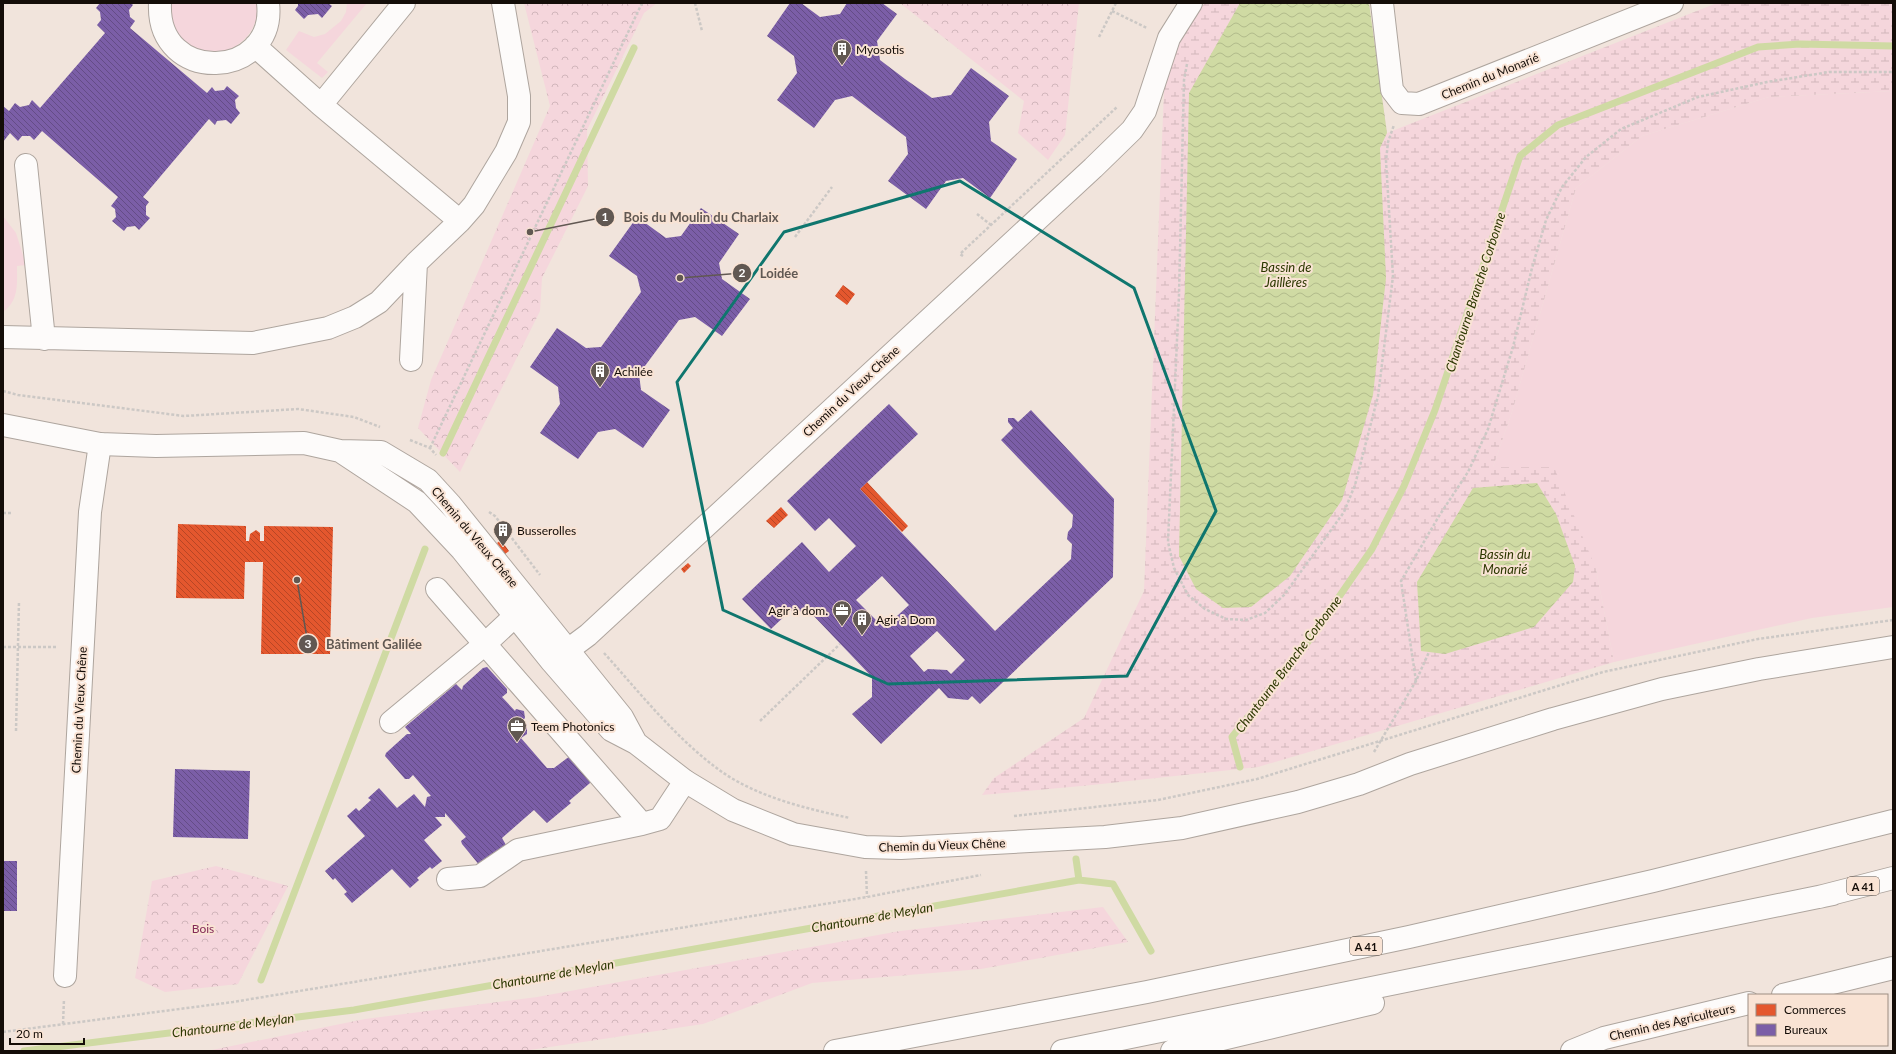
<svg xmlns="http://www.w3.org/2000/svg" width="1896" height="1054" viewBox="0 0 1896 1054" font-family="Lato,sans-serif">
<style>
.grass{fill:#f5d6dc}
.forest{fill:url(#forest-crowns)}
.wetland{fill:url(#wetland-marsh)}
.water{fill:url(#water-waves)}
.shops{fill:url(#shops-back-hatch)}
.offices{fill:url(#offices-back-hatch);fill-rule:evenodd}
.lines{fill:none;stroke-linecap:round;stroke-linejoin:round}
.stream{stroke:#cfdaa3;stroke-width:7}
.minor-casing{stroke:#aea59e;stroke-width:24}
.major-casing{stroke:#aea59e;stroke-width:24}
.highway-casing{stroke:#aea59e;stroke-width:24}
.path{stroke:#ccc8c5;stroke-width:2.5;stroke-dasharray:3 2;stroke-linecap:butt}
.minor{stroke:#fdfbfa;stroke-width:22}
.major{stroke:#fdfbfa;stroke-width:22}
.highway{stroke:#fdfbfa;stroke-width:22}
.marked{fill:none;stroke:#0f766e;stroke-width:3;stroke-linejoin:round}
.labels{text-anchor:middle;dominant-baseline:central;stroke-width:4;stroke-linejoin:round;paint-order:stroke}
.shield{fill:#f9e3d4;stroke:#594d45;stroke-width:1}
.shield-label{font-size:11px;font-weight:bold;fill:#140d08}
.poi-label{font-size:12px;fill:#140d08;stroke:#f9e3d4;text-anchor:start}
.street-label{font-size:12px;fill:#140d08;stroke:#f9e3d4}
.park-label{font-size:12px;fill:#852b58;stroke:#f9e3d4}
.water-label{font-size:13px;font-style:italic;fill:#2c3700;stroke:#f9e3d4}
.leader{fill:none;stroke:#615852;stroke-width:1.5}
.callout-dot{fill:#615852;stroke:#f9e3d4;stroke-width:1.5}
.mark-label{font-size:12px;text-anchor:middle;font-weight:bold;fill:#fff}
.callout-label{font-size:13px;text-anchor:middle;font-weight:bold;fill:#615852;stroke:#f9e3d4;stroke-width:4;stroke-linejoin:round;paint-order:stroke}
</style>
<defs>
<pattern id="forest-crowns" width="20" height="18" patternUnits="userSpaceOnUse"><rect width="20" height="18" fill="#f5d6dc"/><path d="M2 6a3 3 0 1 1 6 0M12 15a3 3 0 1 1 6 0" fill="none" stroke="#d1b6bb"/></pattern>
<pattern id="wetland-marsh" width="20" height="14" patternUnits="userSpaceOnUse"><rect width="20" height="14" fill="#f5d6dc"/><path d="M1 5h8M5 5V1M11 12h8M15 12V8" fill="none" stroke="#d1b6bb"/></pattern>
<pattern id="water-waves" width="16" height="10" patternUnits="userSpaceOnUse"><rect width="16" height="10" fill="#cfdaa3"/><path d="M0 5q4-4 8 0t8 0" fill="none" stroke="#b1ba8b"/></pattern>
<pattern id="shops-back-hatch" width="6" height="6" patternUnits="userSpaceOnUse"><rect width="6" height="6" fill="#e4572e"/><path d="M-1 5l2 2M0 0l6 6M5-1l2 2" fill="none" stroke="#b84625"/></pattern>
<pattern id="offices-back-hatch" width="6" height="6" patternUnits="userSpaceOnUse"><rect width="6" height="6" fill="#7b5ea7"/><path d="M-1 5l2 2M0 0l6 6M5-1l2 2" fill="none" stroke="#644c86"/></pattern>
</defs>
<rect width="100%" height="100%" fill="#f1e4dc"/>
<path class="grass" d="M 170,3 L 257,3 C 262,50 199,72 176,30 C 171,23 172,11 170,3 Z
M 347,3 L 367,3 L 317,63 L 328,72 L 322,78 L 286,50 L 299,31 L 314,37 L 325,34 L 341,21 L 346,12 Z
M 1893,91 L 1893,607 L 1812,618 L 1614,662 L 1596,569 L 1493,467 L 1512,412 L 1576,188 L 1642,136 L 1769,97 Z
M 3,216 L 16,233 L 26,265 L 17,266 C 17,285 19,300 3,312 Z"/>
<path class="forest" d="M 524,3 L 657,3 L 644,13 L 587,130 L 588,186 L 542,278 L 540,311 L 460,472 L 418,428 L 431,380 L 550,106 Z
M 900,3 L 1079,3 L 1065,135 L 1048,160 L 1018,133 L 1024,101 Z
M 216,866 L 288,886 L 238,984 L 165,992 L 135,978 L 152,881 Z
M 1103,907 L 1128,942 L 981,969 L 812,983 L 703,1024 L 523,1051 L 207,1051 L 365,1019 L 537,997 L 900,931 Z"/>
<path class="wetland" d="M 1205,3 L 1369,3 L 1387,133 L 1717,3 L 1893,3 L 1893,91 L 1769,97 L 1642,136 L 1576,188 L 1512,412 L 1493,467 L 1554,467 L 1596,569 L 1614,662 L 1258,767 L 1092,785 L 982,795 L 994,778 L 1084,718 L 1144,591 L 1166,41 Z"/>
<path class="water" d="M 1240,3 L 1369,3 L 1387,133 L 1380,148 L 1386,278 L 1373,395 L 1342,500 L 1290,576 L 1251,607 L 1223,608 L 1196,589 L 1179,556 L 1189,93 Z
M 1537,483 L 1556,514 L 1575,566 L 1573,582 L 1534,627 L 1445,654 L 1421,651 L 1417,582 L 1473,488 Z"/>
<path class="shops" d="M 843,285 L 855,294 L 847,305 L 835,296 Z
M 867,482 L 908,526 L 902,532 L 860,489 Z
M 781,507 L 788,515 L 774,528 L 766,521 Z
M 178,524 L 246,526 L 246,541 L 249,541 L 250,534 L 256,530 L 260,533 L 260,541 L 264,541 L 264,526 L 333,527 L 330,654 L 261,654 L 263,562 L 245,562 L 244,599 L 176,598 Z
M 501,540 L 509,551 L 505,554 L 497,543 Z
M 688,563 L 691,566 L 684,573 L 681,569 Z"/>
<path class="offices" d="M 100,3 L 131,3 L 133,5 L 129,10 L 130,17 L 135,21 L 130,28 L 207,93 L 212,87 L 215,91 L 224,90 L 227,86 L 239,96 L 235,100 L 236,108 L 240,113 L 231,124 L 226,120 L 217,121 L 215,125 L 209,119 L 143,197 L 149,202 L 146,206 L 146,215 L 150,218 L 139,230 L 135,226 L 127,227 L 124,231 L 112,221 L 116,217 L 115,209 L 111,206 L 118,197 L 42,131 L 34,140 L 30,136 L 22,136 L 18,141 L 10,133 L 3,142 L 3,106 L 9,111 L 15,103 L 20,107 L 29,105 L 32,100 L 40,108 L 105,33 L 97,25 L 101,20 L 100,12 L 96,8 Z
M 298,3 L 328,3 L 332,6 L 322,18 L 318,14 L 308,15 L 304,19 L 295,10 L 298,6 Z
M 790,3 L 801,3 L 820,17 L 840,14 L 847,3 L 882,3 L 897,14 L 877,41 L 880,60 L 905,79 L 932,98 L 951,95 L 971,68 L 1009,96 L 989,122 L 991,141 L 1017,159 L 990,198 L 963,178 L 946,181 L 926,209 L 888,181 L 908,154 L 906,137 L 852,96 L 835,100 L 814,128 L 777,100 L 797,73 L 794,56 L 767,36 Z
M 701,208 L 739,234 L 719,263 L 722,279 L 750,299 L 722,336 L 695,317 L 679,320 L 639,374 L 641,390 L 670,410 L 643,448 L 615,429 L 598,432 L 578,459 L 540,433 L 560,404 L 558,387 L 530,367 L 557,328 L 586,348 L 601,347 L 641,292 L 637,276 L 609,256 L 637,217 L 666,238 L 681,236 Z
M 889,404 L 918,434 L 860,489 L 995,631 L 1071,559 L 1072,544 L 1067,539 L 1068,532 L 1072,527 L 1073,515 L 1001,440 L 1013,428 L 1008,422 L 1008,418 L 1014,418 L 1018,422 L 1031,410 L 1114,499 L 1113,577 L 980,704 L 972,696 L 968,700 L 948,698 L 939,688 L 881,744 L 852,714 L 872,697 L 872,677 L 810,612 L 790,611 L 771,629 L 742,599 L 802,542 L 829,572 L 856,546 L 829,518 L 815,531 L 787,501 ZM 882,576 L 909,605 L 884,628 L 856,600 ZM 937,631 L 965,660 L 951,674 L 947,670 L 928,669 L 924,672 L 910,656 Z
M 487,667 L 507,689 L 507,693 L 502,697 L 515,711 L 516,709 L 524,711 L 525,718 L 523,720 L 527,725 L 527,734 L 521,738 L 547,768 L 554,768 L 570,756 L 589,779 L 590,783 L 569,801 L 571,803 L 547,823 L 534,810 L 502,838 L 506,845 L 480,866 L 462,844 L 461,841 L 466,837 L 445,813 L 445,817 L 435,817 L 442,825 L 424,840 L 442,861 L 432,869 L 430,867 L 417,878 L 419,880 L 410,888 L 392,869 L 352,903 L 344,894 L 347,892 L 335,878 L 333,880 L 325,871 L 365,836 L 347,816 L 356,808 L 359,811 L 371,800 L 368,798 L 379,788 L 397,808 L 414,794 L 425,807 L 427,797 L 431,796 L 413,775 L 409,779 L 405,779 L 385,756 L 386,753 L 407,734 L 411,734 L 405,727 L 456,684 L 462,690 L 463,686 L 483,668 Z
M 175,769 L 250,771 L 248,839 L 173,837 Z
M 3,861 L 17,861 L 17,911 L 3,911 Z"/>
<g class="lines">
<path class="stream" d="M 443,453 L 634,48
M 1240,767 L 1232,737 L 1305,646 L 1372,549 L 1404,486 L 1435,410 L 1520,156 L 1558,125 L 1758,47 L 1800,44 L 1893,46
M 1076,859 L 1079,880
M 261,980 L 425,549
M 24,1051 L 354,1010 L 1079,880 L 1113,884 L 1151,951"/>
<g class="minor-casing">
<path id="minor" d="M 160,3 C 156,86 277,80 268,3
M 1382,3 L 1392,90 L 1402,103 L 1419,104 L 1672,3
M 255,46 L 321,105 L 460,221
M 321,105 L 404,3
M 26,165 L 44,339
M 3,337 L 253,343 L 328,328 L 355,317 L 379,302 L 416,263 L 460,221 L 474,205 L 506,152 L 519,122 L 519,96 L 503,3
M 411,360 L 416,263
M 437,589 L 642,824
M 553,661 L 588,635 L 1093,168 L 1132,130 L 1145,111 L 1169,38 L 1191,3
M 391,722 L 485,644 L 515,616
M 448,879 L 480,876 L 518,850 L 642,824 L 660,819 L 685,781
M 65,976 L 90,512 L 100,444
M 1783,995 L 1893,968
M 1572,1051 L 1604,1038 L 1749,1003"/>
</g>
<g class="major-casing">
<path id="major" d="M 3,425 L 100,444 L 156,446 L 304,443 L 340,451 L 381,452 L 428,480 L 450,504 L 622,717 L 636,743
M 340,451 L 417,502 L 462,550 L 552,662 L 611,730 L 636,743 L 685,781 L 733,810 L 793,834 L 865,847 L 901,848 L 1105,837 L 1182,828 L 1298,802 L 1359,784 L 1410,764 L 1553,719 L 1662,689 L 1759,669 L 1893,647"/>
</g>
<g class="highway-casing">
<path id="highway" d="M 1819,897 L 1893,878
M 835,1051 L 1147,992 L 1409,937 L 1653,881 L 1893,821
M 1062,1051 L 1833,894
M 1172,1051 L 1373,1003"/>
</g>
<path class="path" d="M 695,3 L 702,31
M 1112,11 L 1147,28
M 1099,37 L 1116,3
M 1187,64 L 1184,80 L 1179,295 L 1168,542 L 1174,568 L 1188,595 L 1205,609 L 1226,619 L 1246,620 L 1265,613 L 1284,595 L 1344,512 L 1355,485 L 1378,396 L 1393,276 L 1386,161 L 1388,142 L 1394,125
M 977,214 L 991,225
M 795,237 L 832,187
M 963,256 L 960,254 L 1117,107
M 3,391 L 18,395 L 184,416 L 298,409 L 354,417 L 380,427
M 410,440 L 430,448 L 436,455
M 430,448 L 642,3
M 489,512 L 495,516 L 540,575
M 3,513 L 12,513
M 3,647 L 58,647
M 604,653 C 641,694 676,739 722,772 C 758,797 807,809 850,818
M 1416,681 L 1401,581 L 1439,516 L 1468,472 L 1488,429 L 1513,347 L 1532,268 L 1546,220 L 1562,187 L 1586,157 L 1621,129 L 1698,97 L 1767,82 L 1829,72 L 1893,72
M 760,721 L 840,644
M 16,731 L 19,601
M 1374,752 L 1416,681 L 1429,652
M 1014,816 L 1158,800 L 1257,779 L 1603,672 L 1758,639 L 1893,620
M 866,871 L 867,897
M 63,1024 L 64,999
M 3,1032 L 233,1002 L 867,897 L 981,875"/>
<use href="#minor" class="minor"/>
<use href="#major" class="major"/>
<use href="#highway" class="highway"/>
</g>
<path class="marked" d="M 960,181 L 1134,288 L 1216,511 L 1127,676 L 888,684 L 723,610 L 677,382 L 784,232 Z"/>
<defs>
<g id="building-pin" transform="scale(1)"><path d="M0 17L-7.5 6A9.5 9.5 0 1 1 7.5 6Z" fill="#615852" stroke="#f9e3d4"/><path d="M-4-6H4V6H1V3H-1V6H-4ZM-2.5-4.3h1.7v1.8h-1.7ZM.8-4.3h1.7v1.8H.8ZM-2.5-1h1.7V.8h-1.7ZM.8-1h1.7V.8H.8Z" fill="#fff"/></g>
<g id="office-pin" transform="scale(1)"><path d="M0 17L-7.5 6A9.5 9.5 0 1 1 7.5 6Z" fill="#615852" stroke="#f9e3d4"/><path d="M-6-3h4V-5.5h4V-3h4V5H-6ZM-1-4.5V-3h2v-1.5ZM-6 0V1H6V0Z" fill="#fff"/></g>
</defs>
<g fill-rule="evenodd">
<use href="#building-pin" x="842" y="49"/>
<use href="#building-pin" x="600" y="371"/>
<use href="#building-pin" x="503" y="530"/>
<use href="#office-pin" x="842" y="610"/>
<use href="#building-pin" x="862" y="619"/>
<use href="#office-pin" x="517" y="726"/>
</g>
<g class="labels">
<g class="shield">
<rect x="1847" y="877" width="32" height="18" rx="3"/>
<rect x="1350" y="937" width="32" height="18" rx="3"/>
</g>
<g class="shield-label">
<text x="1863" y="886">A 41</text>
<text x="1366" y="946">A 41</text>
</g>
<g class="poi-label">
<text x="856" y="49">Myosotis</text>
<text x="614" y="371">Achilée</text>
<text x="517" y="530">Busserolles</text>
<text x="828" y="610" text-anchor="end">Agir à dom.</text>
<text x="876" y="619">Agir à Dom</text>
<text x="531" y="726">Teem Photonics</text>
</g>
<g class="street-label">
<text transform="translate(1490 76) rotate(-22)">Chemin du Monarié</text>
<text transform="translate(851 391) rotate(-43)">Chemin du Vieux Chêne</text>
<text transform="translate(475 537) rotate(50)">Chemin du Vieux Chêne</text>
<text transform="translate(79 710) rotate(-87)">Chemin du Vieux Chêne</text>
<text transform="translate(942 845) rotate(-2)">Chemin du Vieux Chêne</text>
<text transform="translate(1672 1022) rotate(-13)">Chemin des Agriculteurs</text>
</g>
<g class="park-label">
<text x="203" y="928">Bois</text>
</g>
<g class="water-label">
<text x="1286" y="267">Bassin de<tspan x="1286" dy="15">Jaillères</tspan></text>
<text transform="translate(1475 292) rotate(-72)">Chantourne Branche Corbonne</text>
<text x="1505" y="554">Bassin du<tspan x="1505" dy="15">Monarié</tspan></text>
<text transform="translate(1288 664) rotate(-53)">Chantourne Branche Corbonne</text>
<text transform="translate(872 917) rotate(-10)">Chantourne de Meylan</text>
<text transform="translate(553 974) rotate(-10)">Chantourne de Meylan</text>
<text transform="translate(233 1025) rotate(-7)">Chantourne de Meylan</text>
</g>
</g>
<path class="leader" d="M530 232L605 217M680 278L742 273M297 580L308 644"/>
<g class="callout-dot">
<circle cx="530" cy="232" r="4"/>
<circle cx="680" cy="278" r="4"/>
<circle cx="297" cy="580" r="4"/>
<circle cx="605" cy="217" r="10"/>
<circle cx="742" cy="273" r="10"/>
<circle cx="308" cy="644" r="10"/>
</g>
<g class="mark-label">
<text x="605" y="221">1</text>
<text x="742" y="277">2</text>
<text x="308" y="648">3</text>
</g>
<g class="callout-label">
<text x="701" y="222">Bois du Moulin du Charlaix</text>
<text x="779" y="278">Loidée</text>
<text x="374" y="649">Bâtiment Galilée</text>
</g>
<rect width="1896" height="1054" fill="none" stroke="#140d08" stroke-width="8"/>
<rect x="1748" y="994" width="140" height="52" fill="#f9e3d4" stroke="#9d8d82"/>
<rect x="1756" y="1004" width="20" height="12" fill="#e4572e" stroke="#9d8d82"/>
<text x="1784" y="1014" font-size="12" fill="#140d08">Commerces</text>
<rect x="1756" y="1024" width="20" height="12" fill="#7b5ea7" stroke="#9d8d82"/>
<text x="1784" y="1034" font-size="12" fill="#140d08">Bureaux</text>
<path d="M10 1038v6h74v-6" fill="none" stroke="#140d08" stroke-width="2"/>
<text x="16" y="1038" font-size="12" fill="#140d08" stroke="#f9e3d4" stroke-width="3" paint-order="stroke">20 m</text>
</svg>
